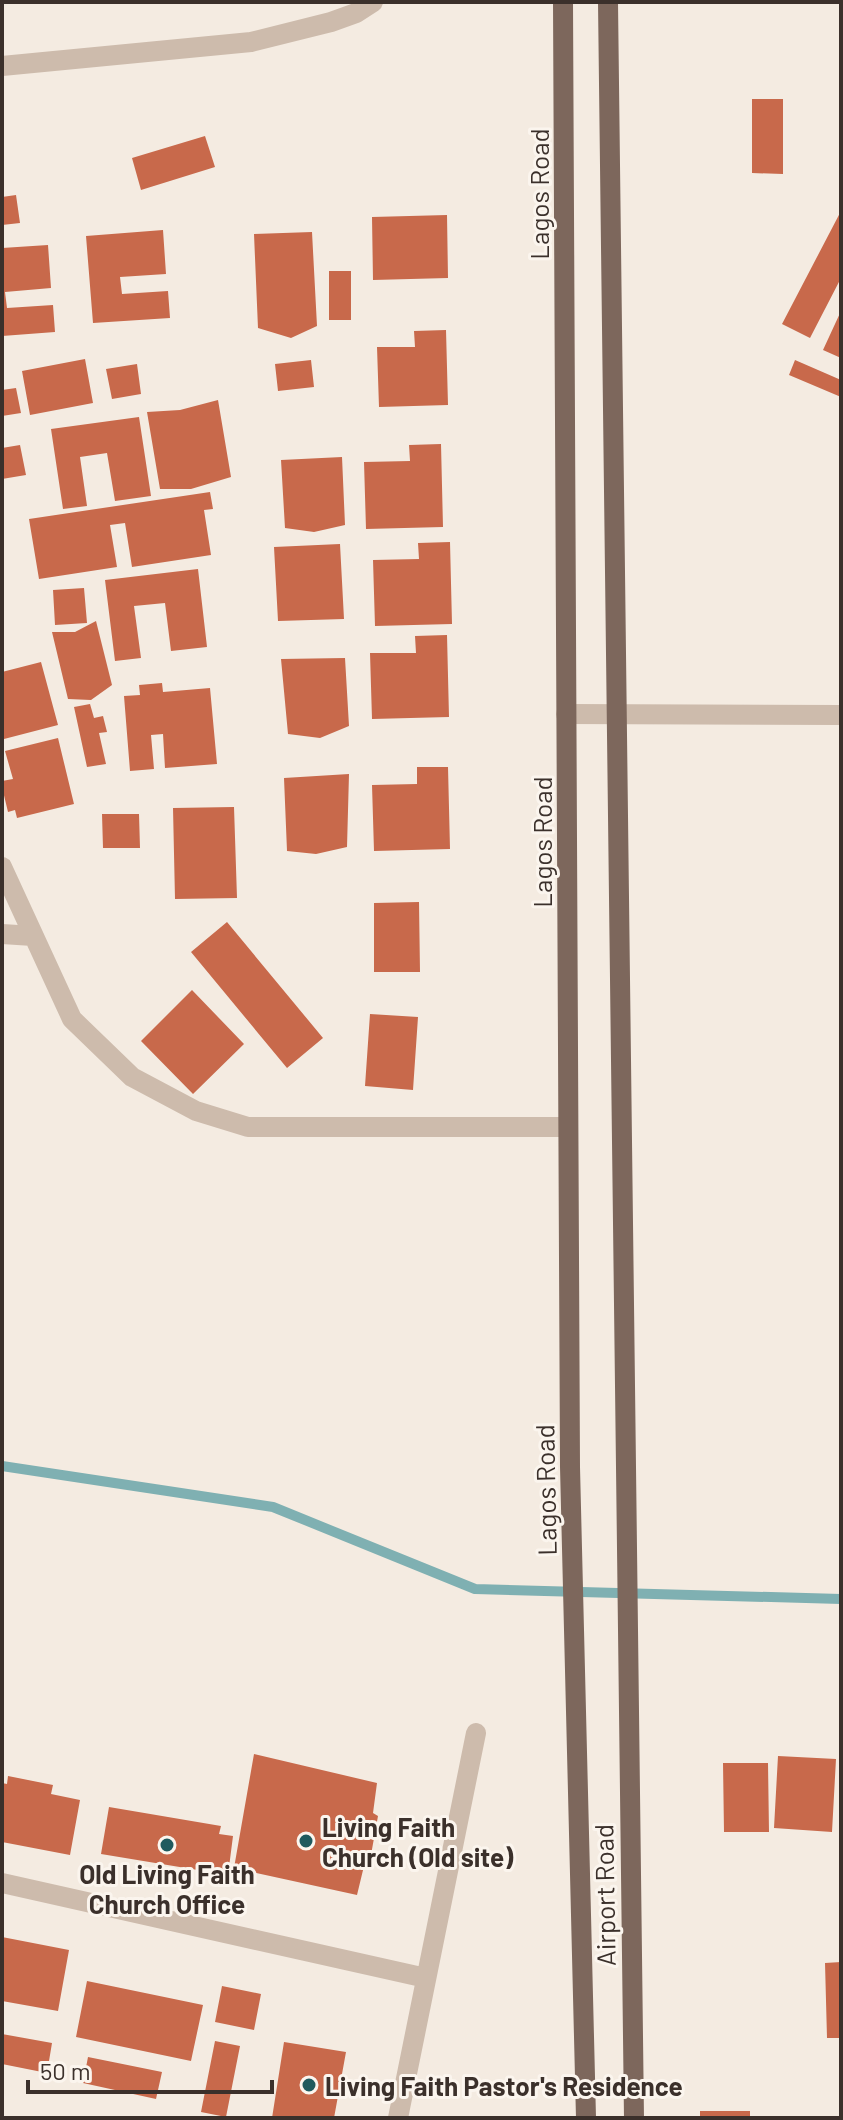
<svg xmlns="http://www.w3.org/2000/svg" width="843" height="2120" viewBox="0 0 843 2120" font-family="Barlow,sans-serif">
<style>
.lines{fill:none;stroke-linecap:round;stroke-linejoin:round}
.stream{stroke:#7fb0b2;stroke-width:10}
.building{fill:#c8694b}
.minor{stroke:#cdbbac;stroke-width:20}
.major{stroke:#7d675c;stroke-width:20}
.poi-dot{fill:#1f5a5e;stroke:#fbf5ee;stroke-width:3}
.labels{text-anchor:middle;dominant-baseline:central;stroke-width:6;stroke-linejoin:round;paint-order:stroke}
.street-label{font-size:26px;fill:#3b302b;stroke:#fbf5ee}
.poi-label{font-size:26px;font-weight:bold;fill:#3b302b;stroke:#fbf5ee;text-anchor:start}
</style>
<rect width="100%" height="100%" fill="#f4ebe1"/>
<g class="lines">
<path class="stream" d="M 2,1466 L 273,1507 L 475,1589 L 841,1599"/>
</g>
<path class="building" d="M 752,99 L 783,99 L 783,174 L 752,173 Z
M 205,136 L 215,167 L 141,190 L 132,158 Z
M 16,195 L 20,223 L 2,225 L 2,197 Z
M 841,211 L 841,278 L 810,338 L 782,324 Z
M 447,215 L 448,278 L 373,280 L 372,217 Z
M 163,230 L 166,274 L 120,277 L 122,294 L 168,291 L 170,318 L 93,323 L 86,236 Z
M 312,232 L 317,326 L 291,338 L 258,328 L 254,234 Z
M 48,245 L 51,288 L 5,292 L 7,308 L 53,305 L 55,332 L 2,336 L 2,248 Z
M 329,271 L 351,271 L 351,320 L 329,320 Z
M 841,311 L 841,358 L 823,350 Z
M 446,330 L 448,405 L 379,407 L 377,347 L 415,347 L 414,331 Z
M 85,359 L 93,403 L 30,415 L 22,371 Z
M 311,360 L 314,387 L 278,391 L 275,364 Z
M 795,360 L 841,380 L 841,397 L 789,375 Z
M 137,364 L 141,394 L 112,399 L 106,369 Z
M 16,388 L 21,413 L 2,416 L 2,390 Z
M 218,400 L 231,477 L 191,489 L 160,489 L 147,412 L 180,410 Z
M 139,417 L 151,496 L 115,501 L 107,453 L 80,457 L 87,506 L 63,509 L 51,429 Z
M 441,444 L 443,527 L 366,529 L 364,462 L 410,461 L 409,445 Z
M 20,445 L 26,475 L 2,479 L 2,448 Z
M 342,457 L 345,525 L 314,532 L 285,528 L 281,460 Z
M 210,492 L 213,509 L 204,510 L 211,555 L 132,567 L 125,523 L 110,525 L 117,567 L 39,579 L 29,519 Z
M 450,542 L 452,624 L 375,626 L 373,560 L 419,559 L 418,543 Z
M 340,544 L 344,619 L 278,621 L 274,547 Z
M 198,569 L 207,647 L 171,651 L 165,603 L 134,606 L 141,658 L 115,661 L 105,580 Z
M 84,588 L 87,623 L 55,625 L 53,590 Z
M 96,621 L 112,685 L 91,700 L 68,699 L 52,632 L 75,632 Z
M 447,635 L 449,717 L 372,719 L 370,653 L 416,653 L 415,636 Z
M 345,658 L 349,726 L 320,738 L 288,734 L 281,659 Z
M 41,662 L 58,725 L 4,739 L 2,730 L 2,672 Z
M 162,683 L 163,692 L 210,688 L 217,764 L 165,768 L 163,734 L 151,735 L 154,769 L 130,771 L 124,696 L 140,695 L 139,685 Z
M 90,704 L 94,718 L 103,716 L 107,732 L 99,733 L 106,764 L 87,767 L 74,707 Z
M 58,738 L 74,804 L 17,818 L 15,810 L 8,812 L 2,787 L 2,781 L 13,779 L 5,751 Z
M 417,767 L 448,767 L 450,849 L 374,851 L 372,785 L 417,784 Z
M 349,774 L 347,847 L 316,854 L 287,851 L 284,778 Z
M 234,807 L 237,898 L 175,899 L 173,808 Z
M 102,814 L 139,814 L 140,848 L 103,848 Z
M 419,902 L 420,972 L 374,972 L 374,903 Z
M 227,922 L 323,1038 L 287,1068 L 191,952 Z
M 192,990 L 244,1044 L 193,1094 L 141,1041 Z
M 370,1014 L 418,1017 L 413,1090 L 365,1086 Z
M 254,1754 L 377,1783 L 373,1813 L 378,1816 L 369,1866 L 364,1866 L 357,1895 L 234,1868 Z
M 778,1756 L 836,1759 L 832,1832 L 774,1828 Z
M 723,1763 L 768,1763 L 769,1832 L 724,1832 Z
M 8,1776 L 53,1785 L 51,1794 L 80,1800 L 70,1855 L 2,1842 L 2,1783 L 7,1784 Z
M 109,1807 L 221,1826 L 219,1834 L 233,1836 L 228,1875 L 101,1854 Z
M 2,1937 L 69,1950 L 58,2011 L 2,2001 Z
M 841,1962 L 841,2038 L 827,2038 L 825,1963 Z
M 87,1981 L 203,2005 L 191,2061 L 76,2037 Z
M 222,1986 L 261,1994 L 254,2030 L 215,2022 Z
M 2,2034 L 52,2043 L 47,2073 L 2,2064 Z
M 215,2041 L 240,2046 L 226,2117 L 201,2112 Z
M 284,2042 L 346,2052 L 334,2118 L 272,2118 Z
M 88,2057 L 162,2072 L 156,2099 L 83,2083 Z
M 700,2111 L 750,2111 L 750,2118 L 700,2118 Z"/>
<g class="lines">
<path class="minor" d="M 2,66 L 251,42 L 331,22 L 356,13 L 373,2
M 566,714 L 841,715
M 2,867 L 72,1019 L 132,1077 L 196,1111 L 248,1127 L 568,1127
M 2,934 L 33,936
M 2,1883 L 426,1978
M 398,2118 L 476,1733"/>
<path class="major" d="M 563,2 L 570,1467 L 586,2118
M 608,2 L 634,2118"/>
</g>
<g class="poi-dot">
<circle cx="306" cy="1841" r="8"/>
<circle cx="167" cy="1845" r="8"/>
<circle cx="309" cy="2085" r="8"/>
</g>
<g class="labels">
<g class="street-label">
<text transform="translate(538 194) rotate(-90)">Lagos Road</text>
<text transform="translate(541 842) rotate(-90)">Lagos Road</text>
<text transform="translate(545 1490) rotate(-91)">Lagos Road</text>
<text transform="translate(604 1895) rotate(-91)">Airport Road</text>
</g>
<g class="poi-label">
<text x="322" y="1826">Living Faith<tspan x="322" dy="30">Church (Old site)</tspan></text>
<text x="167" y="1873" text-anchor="middle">Old Living Faith<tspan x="167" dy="30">Church Office</tspan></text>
<text x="325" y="2085">Living Faith Pastor's Residence</text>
</g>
</g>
<rect width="843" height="2120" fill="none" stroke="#3b302b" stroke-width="8"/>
<path d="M28 2080v12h244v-12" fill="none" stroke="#3b302b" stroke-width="4"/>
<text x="40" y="2080" font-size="24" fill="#3b302b" stroke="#fbf5ee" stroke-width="6" paint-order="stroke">50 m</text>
</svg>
